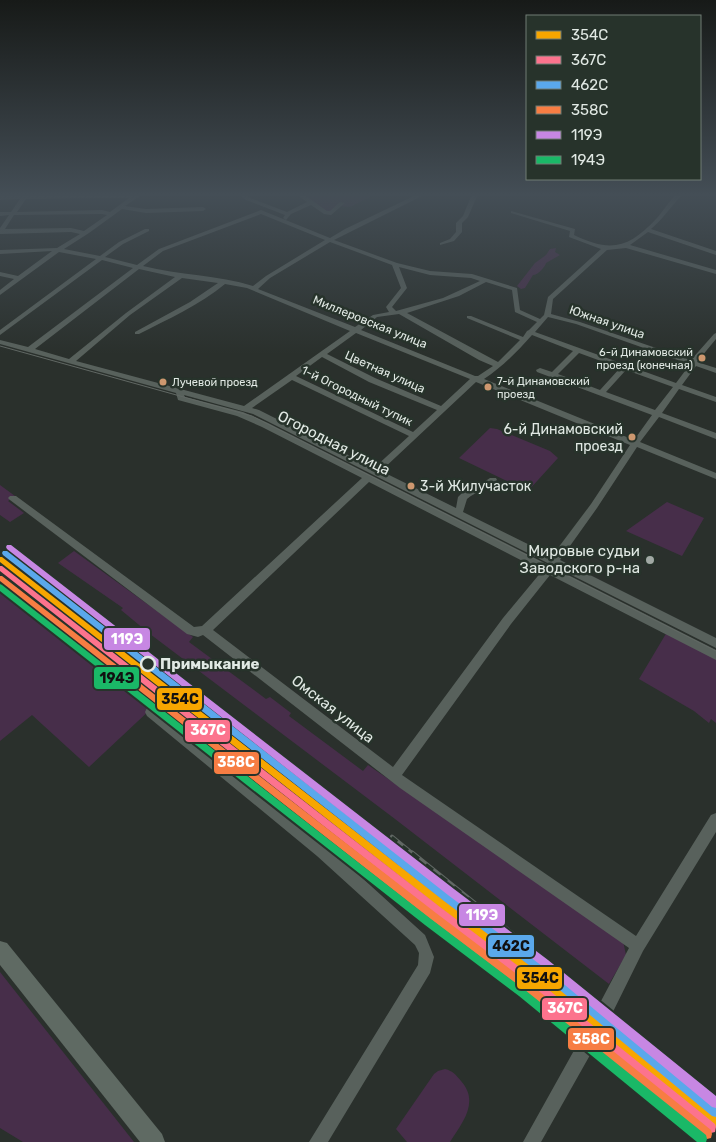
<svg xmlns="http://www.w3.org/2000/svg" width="716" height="1142" viewBox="0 0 716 1142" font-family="Rubik,sans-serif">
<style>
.green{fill:#472e4a}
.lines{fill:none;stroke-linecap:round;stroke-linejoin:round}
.minor{fill:#58615c;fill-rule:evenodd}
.major{fill:#5f6a63;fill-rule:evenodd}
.tram{stroke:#616864;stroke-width:1}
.rail-far1-casing{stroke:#616864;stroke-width:4.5}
.rail-casing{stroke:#616864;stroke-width:5}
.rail-far1{stroke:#27332b;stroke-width:2.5;stroke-dasharray:7;stroke-linecap:butt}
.rail{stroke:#27332b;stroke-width:3;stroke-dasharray:9;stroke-linecap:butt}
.rail-1-casing{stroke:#27332b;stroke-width:4}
.rail-2-casing{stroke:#27332b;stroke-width:4}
.rail-3-casing{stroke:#27332b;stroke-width:4}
.rail-4-casing{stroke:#27332b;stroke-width:4}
.rail-5-casing{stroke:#27332b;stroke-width:4}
.rail-6-casing{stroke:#27332b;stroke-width:4}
.rail-1{fill:#f7a600;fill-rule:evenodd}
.rail-2{fill:#fc738d;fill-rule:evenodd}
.rail-3{fill:#5aa8eb;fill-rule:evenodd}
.rail-4{fill:#f77d43;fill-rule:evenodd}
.rail-5{fill:#c787e3;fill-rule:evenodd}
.rail-6{fill:#1ab867;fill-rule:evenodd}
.bus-dot{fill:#cd976f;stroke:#27332b;stroke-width:2}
.poi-dot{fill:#a1a8a4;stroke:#27332b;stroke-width:2}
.stop-dot{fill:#27332b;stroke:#e1e9e4;stroke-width:2.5}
.labels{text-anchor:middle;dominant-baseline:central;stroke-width:5;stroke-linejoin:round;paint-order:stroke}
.far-bus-label{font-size:11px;fill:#e1e9e4;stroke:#27332b;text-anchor:start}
.far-street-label{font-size:12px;fill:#e1e9e4;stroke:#27332b}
.bus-label{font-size:14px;fill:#e1e9e4;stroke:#27332b;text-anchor:end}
.street-label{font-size:15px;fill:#e1e9e4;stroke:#27332b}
.poi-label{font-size:15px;fill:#e1e9e4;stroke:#27332b;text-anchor:end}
.stop-label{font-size:15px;font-weight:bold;fill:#e1e9e4;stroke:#27332b;text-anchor:start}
.line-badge{stroke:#27332b;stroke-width:2}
.badge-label{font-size:14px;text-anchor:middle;font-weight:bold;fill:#fff}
.pale-badge-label{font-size:14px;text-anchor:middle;font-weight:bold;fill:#111}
</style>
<rect width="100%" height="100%" fill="#2a302c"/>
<path class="green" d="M 301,194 L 376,194 L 350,207 L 339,206 L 328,213 Z
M 556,248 L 555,252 L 560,255 L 546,263 C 545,267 538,275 533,275 L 525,288 L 521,289 L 517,286 L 535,263 L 546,255 L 550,249 Z
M 490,428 L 497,429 L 550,451 L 558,458 L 528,491 L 459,458 Z
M 0,485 L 15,496 L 8,501 L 24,513 L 10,522 L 0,515 Z
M 667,502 L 704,518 L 682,556 L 626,531 Z
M 74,551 L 193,637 L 189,642 L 266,699 L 270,697 L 291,713 L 289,716 L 363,771 L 368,765 L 623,941 L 626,955 L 609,984 L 395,819 L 150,634 L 121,610 L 123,608 L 58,563 Z
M 0,583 L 19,600 L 45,615 L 153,707 L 89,767 L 32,715 L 0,741 Z
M 667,632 L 716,657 L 716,723 L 711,719 L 709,723 L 694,711 L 639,679 Z
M 0,972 L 134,1142 L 23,1142 L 0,1128 Z
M 445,1069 C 453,1071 456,1075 461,1081 C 480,1102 462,1123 450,1142 L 407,1142 L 396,1129 L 434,1074 L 438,1071 Z"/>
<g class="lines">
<path class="minor" d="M 24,194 L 28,194 L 28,196 L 196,194 L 193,196 L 140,196 L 125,206 L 146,209 L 203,207 L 206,209 L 203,211 L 146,213 L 122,209 L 89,233 L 64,249 L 100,256 L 119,242 L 145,229 L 149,229 L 149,231 L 123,244 L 105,257 L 137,265 L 159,249 L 261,210 L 330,238 L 345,229 L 418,194 L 426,194 L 334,240 L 397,263 L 430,271 L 472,274 L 517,288 L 520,310 L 540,319 L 544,315 L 548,297 L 601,249 L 569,237 L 570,231 L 511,213 L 511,211 L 575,229 L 574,235 C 611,253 629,248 657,218 C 664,210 669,201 677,194 L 683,194 C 671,206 663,219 651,229 L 716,251 L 716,255 L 648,232 L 630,245 L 716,270 L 716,274 L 626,248 L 607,250 L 553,299 L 551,314 L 580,322 L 691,360 L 714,334 L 716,333 L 716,339 L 697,362 L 716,368 L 716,373 L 696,366 L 682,385 L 716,397 L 716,402 L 679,389 L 662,413 L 716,433 L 716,439 L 659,417 L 640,442 L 716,473 L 716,479 L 637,447 L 597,508 L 560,560 L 716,638 L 716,648 L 253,414 L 184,395 L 185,397 L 243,412 L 268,423 L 716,650 L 716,660 L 550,575 L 511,624 L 402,775 L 636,936 L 711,815 L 716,813 L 716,832 L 643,951 L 603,1032 L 541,1142 L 523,1142 L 591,1020 L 629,948 L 400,788 L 203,635 L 198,637 L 187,634 L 10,500 L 8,498 L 10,496 L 16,496 L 194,627 L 202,626 L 362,478 L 262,427 L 237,416 L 178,400 L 176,393 L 0,344 L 0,340 L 28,347 L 133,268 L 102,260 L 0,335 L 0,330 L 96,259 L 59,252 L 0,295 L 0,290 L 14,279 L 0,276 L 0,272 L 18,276 L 52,251 L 0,254 L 0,250 L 57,248 L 80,234 L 71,232 L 0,234 L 0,228 L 9,215 L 0,216 L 0,212 L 11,212 L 20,199 L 0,200 L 0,196 L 23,196 ZM 102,198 L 129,198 L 110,212 L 102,210 L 17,212 L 26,199 ZM 102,214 L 107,215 L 84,231 L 71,228 L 5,229 L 14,215 ZM 261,214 L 325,240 L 266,276 L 253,286 C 218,275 179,275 143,266 L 163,251 ZM 330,242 L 392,265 L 401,288 L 386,307 L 389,312 L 373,315 L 355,327 L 258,289 L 270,278 ZM 399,267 L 430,275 L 471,278 L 480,281 L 443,298 L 396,311 L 392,307 L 407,288 ZM 139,269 L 175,277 L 126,313 L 69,359 L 35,349 ZM 182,278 L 218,283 L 190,302 L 135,332 L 135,334 L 139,334 C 168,319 200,305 225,284 L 247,288 L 350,331 L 244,406 L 76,361 L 130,315 ZM 486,282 L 512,290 L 515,312 L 537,322 L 529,330 L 527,331 L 523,337 L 471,316 L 467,316 L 467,318 L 520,340 L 498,362 L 407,313 L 459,296 ZM 399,314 L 479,360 L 493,366 L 478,376 L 475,376 L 361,330 L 377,317 ZM 548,317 L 576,324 L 689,364 L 688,367 L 676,383 L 535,332 ZM 356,333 L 470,379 L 441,406 L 375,378 L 327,354 ZM 532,335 L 573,351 L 552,372 L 540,368 L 536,370 L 537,372 L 652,415 L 634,440 L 484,379 C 502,367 517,352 532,335 ZM 579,353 L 620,368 L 600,390 L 558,374 ZM 322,357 L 369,382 L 437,410 L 413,432 L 296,376 ZM 626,370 L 673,387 L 655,410 L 606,392 ZM 292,380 L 409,436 L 374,468 L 259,410 L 252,408 ZM 476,382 L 630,445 L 591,504 L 552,556 L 463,512 L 467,499 C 476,491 489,490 497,480 L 496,478 L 490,478 L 478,486 L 463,492 L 458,497 L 456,508 L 381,471 ZM 369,482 L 542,571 L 503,618 L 393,767 L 213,630 Z
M 238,194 L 245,194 L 250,198 L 287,212 L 307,202 L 296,194 L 303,194 L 327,211 L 330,211 L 340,202 L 345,203 L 331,215 L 324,214 L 311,205 L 291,214 L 286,220 L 283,218 L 285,215 L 246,200 Z
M 472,194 L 478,194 L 468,217 L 462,223 L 462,232 L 454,241 L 440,245 L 440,243 L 450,239 L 456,232 L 456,223 L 463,216 Z
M 151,707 L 155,708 L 292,818 L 360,876 L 425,935 L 434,957 L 430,973 L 328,1142 L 309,1142 L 418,965 L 419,953 L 415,945 L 317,856 L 147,716 L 145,712 L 147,708 Z"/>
<path class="major" d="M 0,941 L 7,943 L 162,1134 L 165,1142 L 140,1142 L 0,965 Z"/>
<path class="tram" d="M 0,346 L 252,416 L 716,651"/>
<g class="rail-far1-casing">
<path id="rail-far1" d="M 392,837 L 414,855"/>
</g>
<g class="rail-casing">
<path id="rail" d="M 412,853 L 716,1098"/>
</g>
<use href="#rail-far1" class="rail-far1"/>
<use href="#rail" class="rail"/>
<g class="rail-1-casing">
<path id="rail-1" d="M 0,557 L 2,557 L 445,901 L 539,972 L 716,1115 L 716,1127 L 712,1126 L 533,978 L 439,907 L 0,562 Z"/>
</g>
<g class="rail-2-casing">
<path id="rail-2" d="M 0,566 L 2,566 L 440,907 L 534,978 L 715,1124 L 716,1127 L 715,1132 L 711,1133 L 707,1132 L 528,984 L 434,913 L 0,571 Z"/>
</g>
<g class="rail-3-casing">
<path id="rail-3" d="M 3,551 L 7,551 L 450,895 L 544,966 L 716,1105 L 716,1117 L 712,1116 L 538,972 L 444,901 L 3,555 L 2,553 Z"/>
</g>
<g class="rail-4-casing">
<path id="rail-4" d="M 0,576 L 2,576 L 436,913 L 530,984 L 711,1130 L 712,1134 L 711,1138 L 707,1139 L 703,1138 L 524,990 L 430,919 L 0,581 Z"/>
</g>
<g class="rail-5-casing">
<path id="rail-5" d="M 7,545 L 11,545 L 454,889 L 548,960 L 716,1096 L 716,1108 L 712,1107 L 542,966 L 448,895 L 7,549 L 6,547 Z"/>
</g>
<g class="rail-6-casing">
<path id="rail-6" d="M 0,584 L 2,585 L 431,919 L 525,990 L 706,1135 L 707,1139 L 706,1142 L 697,1142 L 519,996 L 425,925 L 0,591 Z"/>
</g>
<use href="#rail-1" class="rail-1"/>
<use href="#rail-2" class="rail-2"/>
<use href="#rail-3" class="rail-3"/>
<use href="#rail-4" class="rail-4"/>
<use href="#rail-5" class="rail-5"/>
<use href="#rail-6" class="rail-6"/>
</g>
<linearGradient id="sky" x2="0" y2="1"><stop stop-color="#171a18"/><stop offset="0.55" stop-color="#444e56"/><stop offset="1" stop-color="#444e56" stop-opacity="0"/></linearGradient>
<rect width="716" height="354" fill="url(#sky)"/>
<g class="bus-dot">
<circle cx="702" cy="358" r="4.5"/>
<circle cx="163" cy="382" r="4.5"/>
<circle cx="488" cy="387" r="4.5"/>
<circle cx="632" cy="437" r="4.5"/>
<circle cx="411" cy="486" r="4.5"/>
</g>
<circle class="poi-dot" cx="650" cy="560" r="5"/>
<circle class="stop-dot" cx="148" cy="664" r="7"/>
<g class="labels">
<g class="far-bus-label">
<text x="693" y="352" text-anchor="end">6-й Динамовский<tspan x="693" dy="13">проезд (конечная)</tspan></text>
<text x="497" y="381">7-й Динамовский<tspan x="497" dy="13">проезд</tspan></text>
<text x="172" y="382">Лучевой проезд</text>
</g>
<g class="far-street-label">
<text transform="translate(370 322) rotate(22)">Миллеровская улица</text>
<text transform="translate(607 322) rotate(19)">Южная улица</text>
<text transform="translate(385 372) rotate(24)">Цветная улица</text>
<text transform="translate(357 396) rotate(26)">1-й Огородный тупик</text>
</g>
<g class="bus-label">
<text x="623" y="429">6-й Динамовский<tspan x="623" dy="17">проезд</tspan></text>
<text x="420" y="486" text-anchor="start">3-й Жилучасток</text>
</g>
<g class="street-label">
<text transform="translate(334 443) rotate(27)">Огородная улица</text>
<text transform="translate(333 709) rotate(38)">Омская улица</text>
</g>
<g class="poi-label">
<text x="640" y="551">Мировые судьи<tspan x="640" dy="17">Заводского р-на</tspan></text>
</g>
<g class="stop-label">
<text x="160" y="664">Примыкание</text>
</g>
</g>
<g class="line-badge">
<rect x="103" y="627" width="48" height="24" rx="5" fill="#c787e3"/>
<rect x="93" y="666" width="47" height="24" rx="5" fill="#1ab867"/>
<rect x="156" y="687" width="47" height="24" rx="5" fill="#f7a600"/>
<rect x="184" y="719" width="47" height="24" rx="5" fill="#fc738d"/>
<rect x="213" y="751" width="47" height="24" rx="5" fill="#f77d43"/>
<rect x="458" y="903" width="48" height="24" rx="5" fill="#c787e3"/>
<rect x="487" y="934" width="48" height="24" rx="5" fill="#5aa8eb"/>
<rect x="516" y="966" width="47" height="24" rx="5" fill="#f7a600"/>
<rect x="541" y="997" width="47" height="24" rx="5" fill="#fc738d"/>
<rect x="567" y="1027" width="48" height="24" rx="5" fill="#f77d43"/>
</g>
<g class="badge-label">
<text x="127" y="644">119Э</text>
<text x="208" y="735">367С</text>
<text x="236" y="767">358С</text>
<text x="482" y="920">119Э</text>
<text x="565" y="1013">367С</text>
<text x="591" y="1044">358С</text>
</g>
<g class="pale-badge-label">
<text x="117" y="683">194Э</text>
<text x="180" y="704">354С</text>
<text x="511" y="951">462С</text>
<text x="540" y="983">354С</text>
</g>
<rect x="526" y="15" width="175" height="165" fill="#27332b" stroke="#717c75"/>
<rect x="536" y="31" width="25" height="8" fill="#f7a600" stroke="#717c75"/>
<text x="571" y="40" font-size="15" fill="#e1e9e4">354С</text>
<rect x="536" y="56" width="25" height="8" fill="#fc738d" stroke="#717c75"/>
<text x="571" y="65" font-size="15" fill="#e1e9e4">367С</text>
<rect x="536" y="81" width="25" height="8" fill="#5aa8eb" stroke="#717c75"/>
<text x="571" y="90" font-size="15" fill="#e1e9e4">462С</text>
<rect x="536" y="106" width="25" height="8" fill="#f77d43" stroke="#717c75"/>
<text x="571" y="115" font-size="15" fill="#e1e9e4">358С</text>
<rect x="536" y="131" width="25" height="8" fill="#c787e3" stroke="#717c75"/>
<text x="571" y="140" font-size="15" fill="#e1e9e4">119Э</text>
<rect x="536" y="156" width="25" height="8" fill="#1ab867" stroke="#717c75"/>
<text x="571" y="165" font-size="15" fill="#e1e9e4">194Э</text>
</svg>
